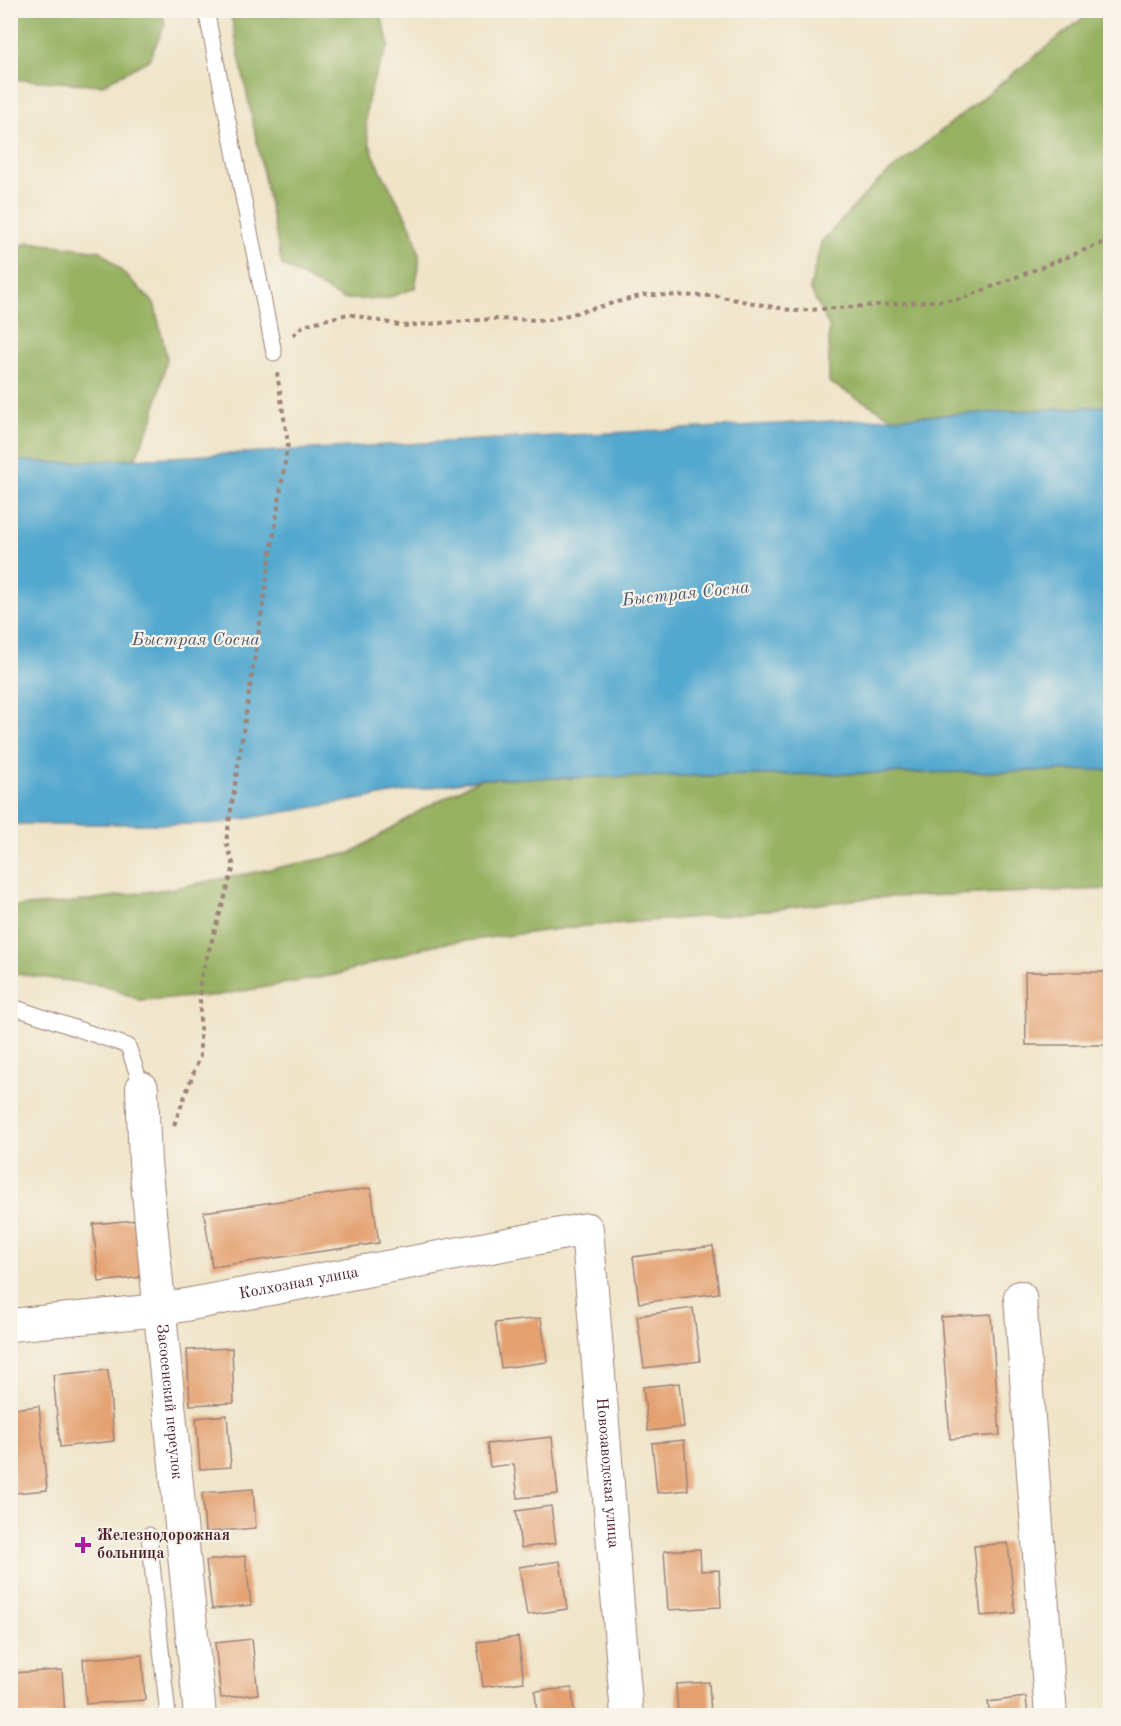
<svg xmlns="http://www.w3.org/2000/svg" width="1121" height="1726" viewBox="0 0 1121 1726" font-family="'Old Standard TT',serif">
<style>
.forest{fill:#96b162;stroke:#706846;stroke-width:1.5}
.water{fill:#52a8cf;stroke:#4e647d;stroke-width:1.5}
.building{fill:#e4a06f}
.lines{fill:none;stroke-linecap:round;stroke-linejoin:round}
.service-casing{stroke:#9c8279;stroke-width:17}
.minor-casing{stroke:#9c8279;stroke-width:34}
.path{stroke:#9c8279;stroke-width:4;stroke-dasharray:4.5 4.5;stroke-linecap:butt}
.service{stroke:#fff;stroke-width:15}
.minor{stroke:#fff;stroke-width:32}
.poi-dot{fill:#b5179e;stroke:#f7f3e8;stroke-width:2}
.labels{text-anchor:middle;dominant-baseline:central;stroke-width:4.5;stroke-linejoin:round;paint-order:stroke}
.street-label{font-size:16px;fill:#4a1f2b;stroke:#f7f3e8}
.poi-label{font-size:16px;font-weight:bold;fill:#4a1f2b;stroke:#f7f3e8;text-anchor:start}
.water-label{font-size:18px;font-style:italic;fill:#4d566d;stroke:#f7f3e8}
</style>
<rect width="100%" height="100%" fill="#f7f3e8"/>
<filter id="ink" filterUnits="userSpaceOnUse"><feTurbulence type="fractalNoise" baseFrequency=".0167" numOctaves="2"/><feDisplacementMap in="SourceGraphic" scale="12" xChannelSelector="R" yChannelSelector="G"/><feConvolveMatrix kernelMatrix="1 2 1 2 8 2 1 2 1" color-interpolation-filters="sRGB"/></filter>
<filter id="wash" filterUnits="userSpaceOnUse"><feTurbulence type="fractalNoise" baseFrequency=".008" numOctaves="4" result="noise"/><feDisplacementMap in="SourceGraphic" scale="24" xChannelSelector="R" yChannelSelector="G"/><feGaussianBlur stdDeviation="1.35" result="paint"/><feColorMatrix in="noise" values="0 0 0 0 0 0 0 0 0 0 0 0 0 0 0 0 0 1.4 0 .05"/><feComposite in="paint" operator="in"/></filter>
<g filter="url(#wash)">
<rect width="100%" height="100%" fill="#efe4c7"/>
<path class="forest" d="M 11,10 L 162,11 L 165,24 L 149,60 L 102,85 L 11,79 Z
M 1093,10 L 1110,11 L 1110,406 L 893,418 L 829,382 L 829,326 L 810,289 L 821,242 L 877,182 Z
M 230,11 L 380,11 L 389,46 C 377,69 366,94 366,120 C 366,171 422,218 419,265 C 418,273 416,280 415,288 L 385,299 L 343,299 L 282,265 Z
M 28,242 L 101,251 L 154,303 L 167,358 L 153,418 L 135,459 L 59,463 L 11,460 L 10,255 Z
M 1110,770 L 1110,889 L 869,898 L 736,914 L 575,927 L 433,945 L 335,975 L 214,996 L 139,1000 L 106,986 L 11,973 L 11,907 L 67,903 L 175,888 L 351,853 L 423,809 L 480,779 Z"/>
<path class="water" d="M 1110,406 L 1110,770 L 480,779 L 214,824 L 11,824 L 11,460 L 59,463 Z"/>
<g id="blocks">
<path class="building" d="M 1025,972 L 1110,972 L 1110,1045 L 1026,1045 Z
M 371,1188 L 379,1243 L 212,1267 L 204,1212 Z
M 136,1220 L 143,1277 L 99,1282 L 93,1224 Z
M 713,1246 L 719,1293 L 639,1303 L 633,1257 Z
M 693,1308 L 700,1361 L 644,1368 L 637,1316 Z
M 991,1314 L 1000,1435 L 950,1439 L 941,1317 Z
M 541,1318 L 547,1362 L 501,1368 L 495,1323 Z
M 232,1348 L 234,1403 L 190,1405 L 187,1350 Z
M 108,1370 L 114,1441 L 60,1447 L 53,1375 Z
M 679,1383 L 684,1427 L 648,1431 L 643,1387 Z
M 39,1406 L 47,1490 L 15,1493 L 13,1473 L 10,1473 L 10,1409 Z
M 227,1415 L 231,1467 L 200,1469 L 196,1418 Z
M 552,1437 L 558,1494 L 518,1498 L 514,1464 L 490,1467 L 487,1444 Z
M 684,1440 L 688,1490 L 657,1493 L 652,1443 Z
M 253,1489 L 256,1528 L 205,1532 L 202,1493 Z
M 551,1506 L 556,1543 L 521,1548 L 516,1511 Z
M 1008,1543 L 1015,1613 L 981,1616 L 974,1546 Z
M 700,1549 L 701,1571 L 719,1570 L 721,1607 L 668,1610 L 664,1551 Z
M 245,1556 L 251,1605 L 212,1609 L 206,1561 Z
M 560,1561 L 567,1609 L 527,1615 L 519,1567 Z
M 518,1637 L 524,1682 L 483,1687 L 477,1642 Z
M 252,1639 L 258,1694 L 221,1698 L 215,1643 Z
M 142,1655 L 145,1700 L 86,1704 L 83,1659 Z
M 62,1670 L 65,1716 L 10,1716 L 10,1673 Z
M 709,1682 L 711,1716 L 678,1716 L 676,1684 Z
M 572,1688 L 574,1716 L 537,1716 L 535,1691 Z
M 1026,1697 L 1028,1716 L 990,1716 L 988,1702 Z"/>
</g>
</g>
<g filter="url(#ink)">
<use href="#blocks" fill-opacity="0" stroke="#9c8279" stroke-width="1.5"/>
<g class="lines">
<g class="service-casing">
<path id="service" d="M 206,10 L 274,353
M 10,1006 L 128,1046 L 142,1088
M 149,1535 L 168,1716"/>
</g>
<g class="minor-casing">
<g id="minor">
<path id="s1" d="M 142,1088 L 145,1162 L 200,1716"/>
<path d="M 1020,1297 L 1051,1716"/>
<path id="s2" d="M 10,1325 L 159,1310 L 587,1229 L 627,1716"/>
</g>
</g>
<path class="path" d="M 293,335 L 304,325 L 348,314 L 403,326 L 493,319 L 549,320 L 644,295 L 716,296 L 795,311 L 961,299 L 1110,240
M 174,1125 L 200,1056 L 200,980 L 234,866 L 226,842 L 288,443 L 277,373"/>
<use href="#service" class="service"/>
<use href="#minor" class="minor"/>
</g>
</g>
<path class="poi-dot" d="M80 1536h6v6h6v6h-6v6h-6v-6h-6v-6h6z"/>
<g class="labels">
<g class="street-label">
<text stroke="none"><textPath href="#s2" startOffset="292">Колхозная улица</textPath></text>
<text stroke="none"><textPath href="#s1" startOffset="315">Засосенский переулок</textPath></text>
<text stroke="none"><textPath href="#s2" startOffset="830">Новозаводская улица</textPath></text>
</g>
<g class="poi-label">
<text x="97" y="1536">Железнодорожная<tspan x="97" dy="18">больница</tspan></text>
</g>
<g class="water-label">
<text transform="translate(686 594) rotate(-6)">Быстрая Сосна</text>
<text x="196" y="640">Быстрая Сосна</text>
</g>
</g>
<rect width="1121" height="1726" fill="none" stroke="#f7f3e8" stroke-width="36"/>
</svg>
